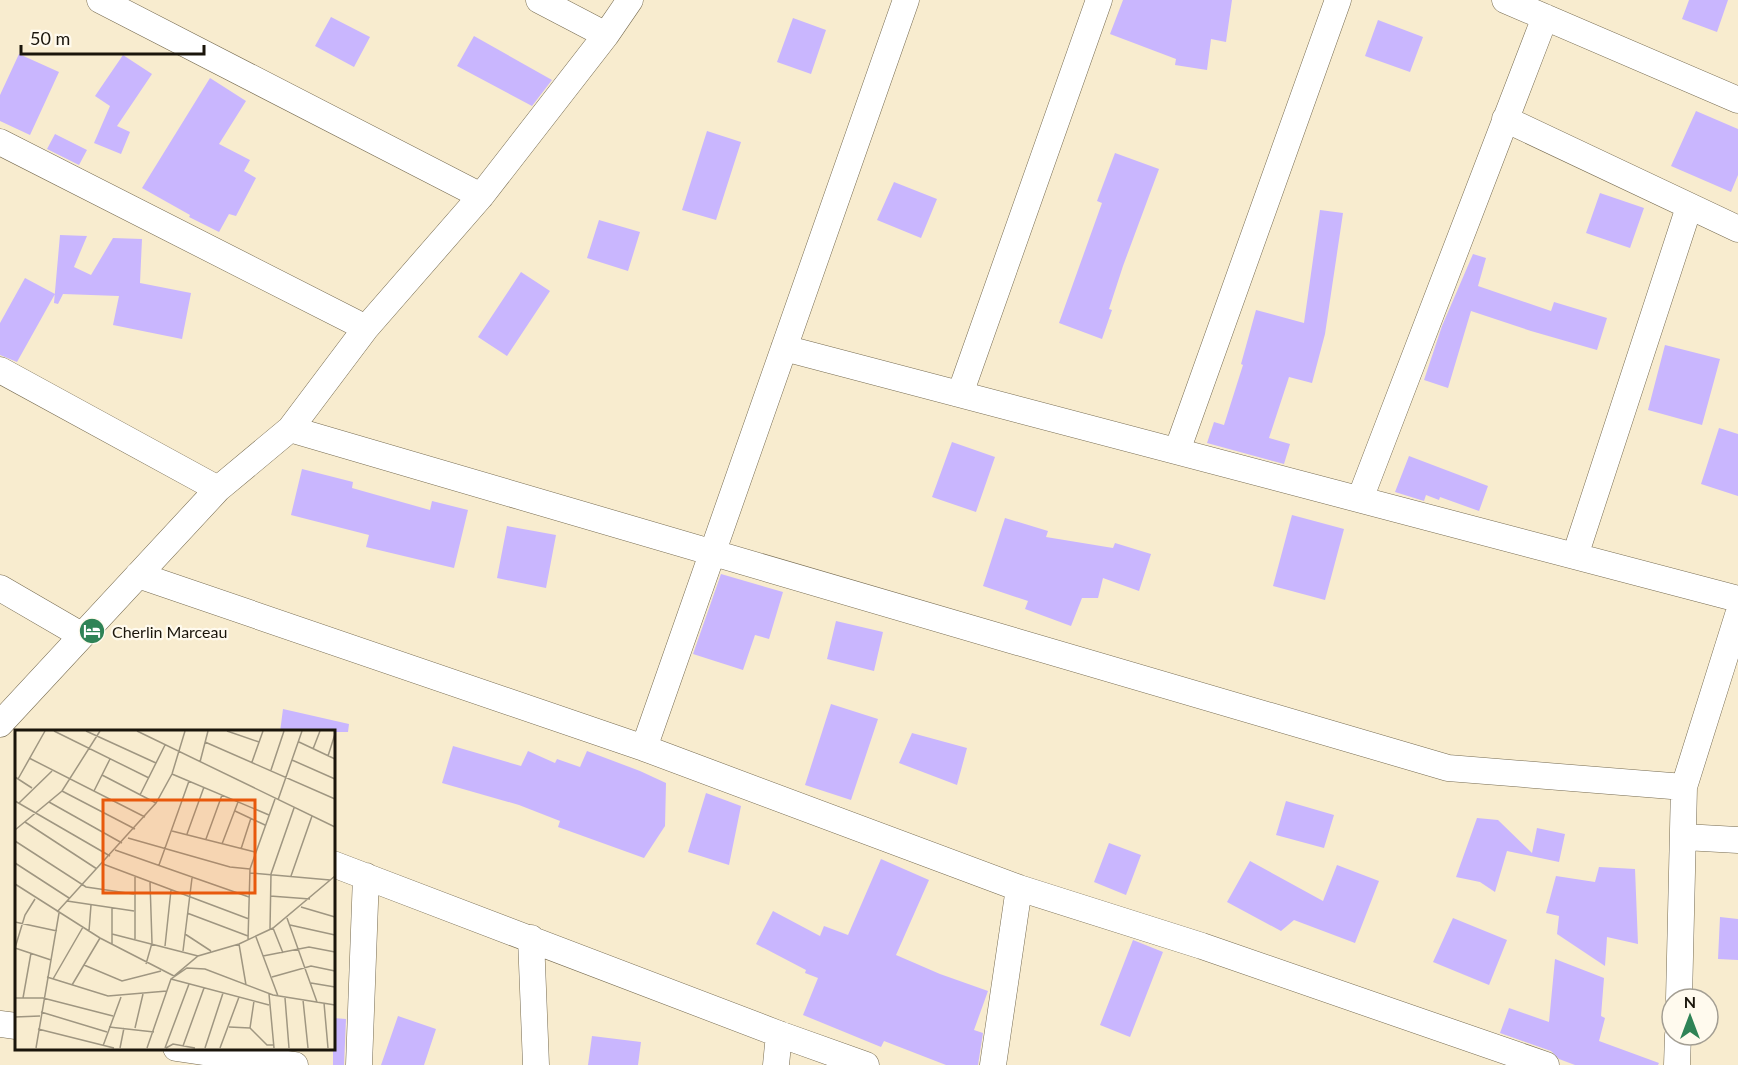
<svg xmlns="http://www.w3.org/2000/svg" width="1738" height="1065" viewBox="0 0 1738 1065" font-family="Lato,sans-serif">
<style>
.building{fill:#c9b6fe}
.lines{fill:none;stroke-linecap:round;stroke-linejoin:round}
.minor-casing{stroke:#766b51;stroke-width:27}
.minor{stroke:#fff;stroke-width:26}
.labels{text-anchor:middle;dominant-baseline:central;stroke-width:4.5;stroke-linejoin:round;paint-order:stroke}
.poi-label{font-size:16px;fill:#1a150b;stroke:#fffaee;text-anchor:start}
.inset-road{fill:none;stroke:#9f9681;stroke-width:1.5}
.view{fill:#e8590c;fill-opacity:0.15;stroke:#e8590c;stroke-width:3}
.inset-edge{fill:none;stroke:#1a150b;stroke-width:3}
</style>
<rect width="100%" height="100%" fill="#f8eccf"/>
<path class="building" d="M 1123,0 L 1232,0 L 1226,42 L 1211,39 L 1207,70 L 1175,65 L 1176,59 L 1110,34 Z
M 1689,0 L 1728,0 L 1717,32 L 1682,19 Z
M 331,17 L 370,37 L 354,67 L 315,46 Z
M 793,18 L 826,30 L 811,74 L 777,62 Z
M 1378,20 L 1423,37 L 1410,72 L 1365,56 Z
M 474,36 L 552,80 L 532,106 L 457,66 Z
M 19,54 L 59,72 L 30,135 L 0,121 L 0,95 Z
M 123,55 L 152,74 L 117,126 L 130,132 L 121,154 L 94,143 L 110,106 L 95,96 Z
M 210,78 L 246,101 L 219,144 L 250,160 L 244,171 L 256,178 L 236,216 L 229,214 L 219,232 L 189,217 L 190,215 L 142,188 Z
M 1696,111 L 1738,129 L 1738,175 L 1731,192 L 1671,166 Z
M 707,131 L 741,142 L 716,220 L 682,210 Z
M 55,134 L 87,150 L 79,165 L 47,149 Z
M 1115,153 L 1159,169 L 1123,266 L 1109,309 L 1112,310 L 1102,339 L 1059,323 L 1102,203 L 1097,201 Z
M 894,182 L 937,199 L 921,238 L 877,220 Z
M 1600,193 L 1644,208 L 1630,248 L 1586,233 Z
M 1320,210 L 1343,213 L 1325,334 L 1312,383 L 1289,377 L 1269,438 L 1290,444 L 1284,464 L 1207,443 L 1214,422 L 1224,425 L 1243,365 L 1241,364 L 1256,310 L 1304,323 Z
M 599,220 L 640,232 L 628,271 L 587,258 Z
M 60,235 L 87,236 L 74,267 L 91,275 L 113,238 L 142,239 L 140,283 L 191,293 L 182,339 L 113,325 L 119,296 L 63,294 L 58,304 L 54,303 Z
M 1473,254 L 1486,258 L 1478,286 L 1551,311 L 1554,302 L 1607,318 L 1597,350 L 1531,331 L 1471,311 L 1448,388 L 1424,380 L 1442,326 Z
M 521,272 L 550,291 L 507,356 L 478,337 Z
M 25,278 L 55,294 L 17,362 L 0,355 L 0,323 Z
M 1665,345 L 1720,359 L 1702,425 L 1648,410 Z
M 1719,428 L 1738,434 L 1738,496 L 1701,484 Z
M 952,442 L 995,457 L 976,512 L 932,497 Z
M 1409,456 L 1488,486 L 1479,511 L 1440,497 L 1439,500 L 1426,495 L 1424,501 L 1395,492 Z
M 302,469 L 353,482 L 352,488 L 430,510 L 432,501 L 468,510 L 454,568 L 366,547 L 369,535 L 291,515 Z
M 1292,515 L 1344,529 L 1325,600 L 1273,586 Z
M 1005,518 L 1048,531 L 1046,537 L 1113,548 L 1115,543 L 1151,554 L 1139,591 L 1103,578 L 1098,598 L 1082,598 L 1071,626 L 1025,609 L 1028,601 L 983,586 Z
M 507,526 L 556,535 L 546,588 L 497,578 Z
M 721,574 L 783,592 L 769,639 L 755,635 L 743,670 L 693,654 Z
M 836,621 L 883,632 L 874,671 L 827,659 Z
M 831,704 L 878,719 L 851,800 L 805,785 Z
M 283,709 L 349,724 L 348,732 L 280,732 Z
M 912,733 L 967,748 L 957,785 L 899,763 Z
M 453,746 L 521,766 L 528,751 L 555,763 L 557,759 L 580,767 L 587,751 L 640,771 L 666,783 L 665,826 L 644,858 L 558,827 L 560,821 L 519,805 L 442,783 Z
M 706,793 L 741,806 L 729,865 L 688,852 Z
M 1286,801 L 1334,815 L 1324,848 L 1276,835 Z
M 1477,818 L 1498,820 L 1532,853 L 1537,828 L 1565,834 L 1559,862 L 1507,851 L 1495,892 L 1480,882 L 1456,877 Z
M 1109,843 L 1141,855 L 1126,895 L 1094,882 Z
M 881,859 L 929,880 L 896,955 L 940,974 L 988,991 L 974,1030 L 983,1033 L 978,1065 L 946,1065 L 884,1041 L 881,1047 L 803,1015 L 818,978 L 805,973 L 806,970 L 756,944 L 773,911 L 820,936 L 824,926 L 848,935 Z
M 1250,861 L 1323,901 L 1337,865 L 1379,881 L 1355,943 L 1294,920 L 1281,931 L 1227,902 Z
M 1599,867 L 1635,869 L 1638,944 L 1607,937 L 1605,966 L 1557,934 L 1559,916 L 1546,913 L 1556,876 L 1595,882 Z
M 1720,917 L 1738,919 L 1738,960 L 1718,959 Z
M 1453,918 L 1507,940 L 1489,985 L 1433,962 Z
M 1133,940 L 1163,952 L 1130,1037 L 1100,1025 Z
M 1555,959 L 1604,978 L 1601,1016 L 1605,1018 L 1599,1041 L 1659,1063 L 1658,1065 L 1575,1065 L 1559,1059 L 1551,1051 L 1500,1033 L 1509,1008 L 1549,1022 Z
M 398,1016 L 436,1029 L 424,1065 L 381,1065 Z
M 333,1018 L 346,1019 L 344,1065 L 333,1065 Z
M 592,1036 L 641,1042 L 638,1065 L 588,1065 Z"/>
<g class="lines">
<g class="minor-casing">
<path id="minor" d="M 100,0 L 481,196
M 539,0 L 606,35
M 1505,0 L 1738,100
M 1505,119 L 1738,229
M 0,142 L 366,328
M 784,348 L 1738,599
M 0,370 L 218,489
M 960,394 L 1099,0
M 290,429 L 1448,768 L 1684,787
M 1177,451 L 1338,0
M 1360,499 L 1545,17
M 1575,556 L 1689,207
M 138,575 L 644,748 L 1019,888 L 1202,946 L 1546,1065
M 0,588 L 81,635
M 0,724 L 218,489 L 290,429 L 366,328 L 481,196 L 606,35 L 630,0
M 644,748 L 906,0
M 1684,837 L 1738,840
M 333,864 L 779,1034 L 866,1065
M 531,938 L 536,1065
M 1679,999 L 1684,787 L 1738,615
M 0,1024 L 16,1026
M 176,1048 L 295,1065
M 359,1065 L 366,876
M 776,1065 L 779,1034
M 993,1065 L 1019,888
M 1677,1065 L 1678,1035"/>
</g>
<use href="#minor" class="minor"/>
</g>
<defs>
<g id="hotel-disc" transform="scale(1.35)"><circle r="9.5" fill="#2f8356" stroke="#fffaee"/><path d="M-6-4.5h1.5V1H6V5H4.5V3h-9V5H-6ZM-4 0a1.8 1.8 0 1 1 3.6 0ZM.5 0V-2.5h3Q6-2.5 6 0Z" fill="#fff"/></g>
</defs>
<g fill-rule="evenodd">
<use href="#hotel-disc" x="92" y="631"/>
</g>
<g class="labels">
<g class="poi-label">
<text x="112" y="631">Cherlin Marceau</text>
</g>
</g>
<g transform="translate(15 730)">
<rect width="320" height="320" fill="#f8eccf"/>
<path class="inset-road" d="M 39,1 L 134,48M 71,1 L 141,33M 122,1 L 320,97M 212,1 L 244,12M 190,12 L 320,69M 284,12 L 320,29M 298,19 L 305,1M 313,26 L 320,4M 14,28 L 130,87M 277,30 L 320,49M 185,32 L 193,1M 237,32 L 248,1M 256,40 L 269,1M 157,44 L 254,85M 87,45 L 141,73M 0,47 L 17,58M 3,49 L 30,1M 47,61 L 120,99M 79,61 L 95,29M 125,65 L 150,15M 263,70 L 287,1M 0,71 L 95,126M 34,72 L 107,113M 4,73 L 37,41M 220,81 L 250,95M 10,92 L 82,139M 0,100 L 47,61 L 85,1M 157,101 L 240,122M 172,104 L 189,57M 113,108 L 215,137 L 235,139M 191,109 L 207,65M 0,111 L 71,157 L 119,164M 207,114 L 223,72M 226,119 L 236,88M 100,120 L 234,167M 0,133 L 54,168M 88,134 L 234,189M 144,135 L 174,51M 235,143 L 315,150M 276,146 L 297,86M 0,154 L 85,208 L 159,246 L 183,226 L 224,214 L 258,198 L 320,146M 255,166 L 295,169M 52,171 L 119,181M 286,177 L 320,187M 97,178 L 97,214M 42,182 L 141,73 L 157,44 L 170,1M 172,183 L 233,206M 272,188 L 302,272M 0,192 L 42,201M 275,195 L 320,205M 258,198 L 268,223M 255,199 L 256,144 L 279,78M 74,201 L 76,175M 97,204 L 183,226M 170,204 L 196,221M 241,207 L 263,266M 120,209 L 120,147M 233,210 L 235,139 L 260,69M 224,214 L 231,255M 150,216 L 156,160M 0,218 L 10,185 L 20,169M 0,218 L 36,230M 168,221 L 177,148M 248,226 L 294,217 L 320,222M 131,234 L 137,213 L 135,152M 69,235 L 107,251 L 146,241M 32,247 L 93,266 L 152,261M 257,247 L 296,236 L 320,241M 38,249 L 68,197M 156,249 L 254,275M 296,253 L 320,257M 57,255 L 85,208M 254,264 L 259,318M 0,268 L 28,268 L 98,286M 8,268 L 16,223M 270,268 L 274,318M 288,270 L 293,318M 309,273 L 313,318M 26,282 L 92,302M 0,287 L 25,286M 94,297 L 139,302M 214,297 L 235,298 L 252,315 L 259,315M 120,298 L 128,264M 235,298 L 239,271M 23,299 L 99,318M 88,316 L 106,267M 168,316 L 189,258M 21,318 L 44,183M 105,318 L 109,298M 132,318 L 156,249 L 172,238 L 190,239 L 258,265 L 320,275M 150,318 L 174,254M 151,318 L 158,314 L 180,318M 190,318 L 208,263M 205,318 L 224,267"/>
<path class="view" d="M 88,70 L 240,70 L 240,163 L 88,163 Z"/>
<rect width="320" height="320" class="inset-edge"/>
</g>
<g transform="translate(1690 1017)"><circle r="28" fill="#fffaee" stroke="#a39e93" stroke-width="1.5"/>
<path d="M0-4.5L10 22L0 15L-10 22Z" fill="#2f8356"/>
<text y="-9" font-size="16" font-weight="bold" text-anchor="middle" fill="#1a150b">N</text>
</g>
<path d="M21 45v9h183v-9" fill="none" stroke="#1a150b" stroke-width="3"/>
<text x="30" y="45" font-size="18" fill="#1a150b" stroke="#fffaee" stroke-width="4.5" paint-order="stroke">50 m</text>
</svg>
